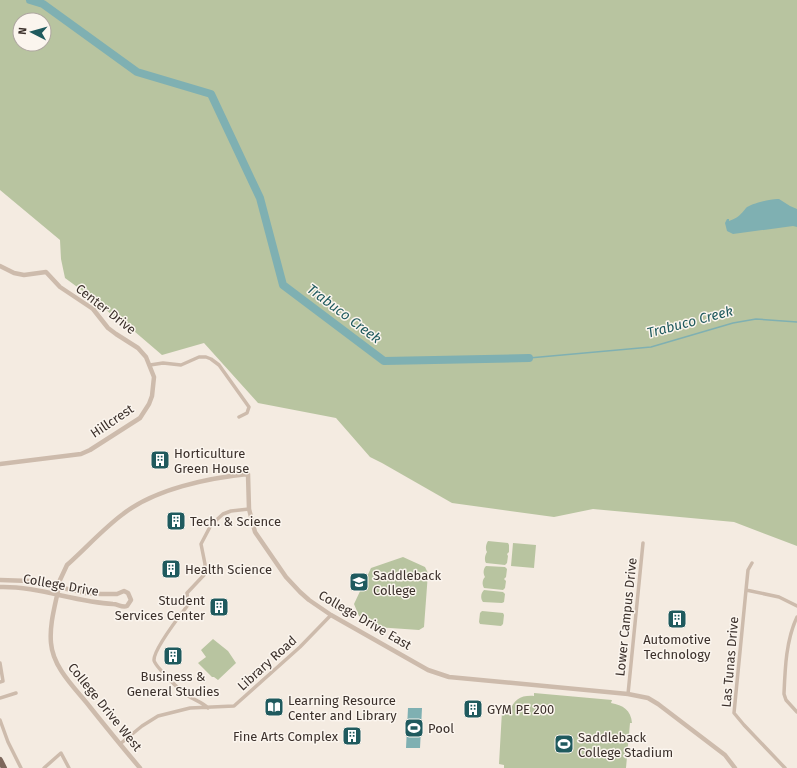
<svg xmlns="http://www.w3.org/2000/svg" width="797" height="768" viewBox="0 0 797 768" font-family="'Fira Sans',sans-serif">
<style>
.green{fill:#b8c4a0;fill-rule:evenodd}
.water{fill:#7fb0b2}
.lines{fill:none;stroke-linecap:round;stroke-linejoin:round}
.stream{stroke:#7fb0b2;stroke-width:1.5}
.river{stroke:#7fb0b2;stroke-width:8}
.minor{stroke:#cdbbac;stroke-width:3.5}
.tertiary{stroke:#cdbbac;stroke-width:4.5}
.primary{stroke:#7d675c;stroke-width:6}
.labels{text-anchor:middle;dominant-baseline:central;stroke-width:3;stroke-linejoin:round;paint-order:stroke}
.street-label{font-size:13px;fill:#3b302b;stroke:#fbf5ee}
.poi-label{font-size:13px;fill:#3b302b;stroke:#fbf5ee;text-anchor:start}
.water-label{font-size:14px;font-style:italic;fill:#1f5a5e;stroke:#fbf5ee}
</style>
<rect width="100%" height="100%" fill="#f4ebe1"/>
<path class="green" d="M 0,0 L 797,0 L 797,546 L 734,522 L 593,509 L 554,517 L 452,503 L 382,463 L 370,457 L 336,418 L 258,403 L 204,343 L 162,355 L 134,331 L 115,318 L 99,303 L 65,278 L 61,259 L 60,240 L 0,190 ZM 20,20 L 44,20 L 44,44 L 20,44 Z
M 488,541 L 508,543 L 509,545 L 509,552 L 507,554 L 508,556 L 507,563 L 505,565 L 486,563 C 484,560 485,555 487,552 C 485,549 486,544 488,541 Z
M 513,543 L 536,545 L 534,568 L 511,566 Z
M 403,557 L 425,567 L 428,573 L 424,627 L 419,630 L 376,627 L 359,616 L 354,604 L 371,568 Z
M 486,566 L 505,567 L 507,569 L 506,577 L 504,579 L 506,581 L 505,588 L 503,590 L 484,588 C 482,585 482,580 485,577 C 483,574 483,569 486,566 Z
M 484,590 L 503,592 L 505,594 L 504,602 L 502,603 L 483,602 C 480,598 481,593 484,590 Z
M 482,611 L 503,613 L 504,615 L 503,624 L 501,626 L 480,624 L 479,622 L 480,613 Z
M 213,639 L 228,651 L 236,663 L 218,680 L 214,677 L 212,677 L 198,663 L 206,657 L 201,650 Z
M 534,693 L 612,700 L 611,703 C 623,705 631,710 632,723 L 630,723 L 626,768 L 504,768 L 504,765 L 499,764 L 502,711 L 510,712 C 513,699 522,695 534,696 Z"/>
<path class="water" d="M 779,199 L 790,206 L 797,209 L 797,227 L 793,226 L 733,234 L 727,231 L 725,223 L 727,219 L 729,219 L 729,221 C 738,218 741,214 746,208 C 750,204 773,198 779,199 Z
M 408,708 L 422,708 L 420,748 L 406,748 Z"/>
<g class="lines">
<path class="stream" d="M 529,358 L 651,347 L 733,323 L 756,319 L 797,322"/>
<path class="river" d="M 30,0 L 43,4 L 137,72 L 211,94 L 260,198 L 283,285 L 384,361 L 529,358"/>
<path class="minor" d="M 150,365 L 163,363 L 181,365 L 199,357 L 206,357 L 211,359 L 219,365 L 249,407 L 247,413 L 239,417
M 752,563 L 748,570 L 746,590 L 734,713 L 744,725 L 785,768
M 746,590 L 779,597 L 797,606
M 797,617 C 786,640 785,669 784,694 L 786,700 L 797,712
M 0,663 L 3,681 L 0,682
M 628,694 L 643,543
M 0,698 L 16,693
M 208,708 C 202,702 194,700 187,695 C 181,692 154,665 154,660 C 154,649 181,614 188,605 L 187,593 L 204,575 L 205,564 L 201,544 L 211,525 L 223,514 L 231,511 L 249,509
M 0,720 L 8,742 L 21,768
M 120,744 L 142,726 L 158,716 L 190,708 L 234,706 L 300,647 L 331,615
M 44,768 L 61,753 L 69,768"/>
<path class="tertiary" d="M 0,266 L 14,273 L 24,275 L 46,272 L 60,287 L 93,309 L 108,328 L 116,334 L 138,348 L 146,357 L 154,377 L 152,396 L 149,404 L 140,418 L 90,450 L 81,454 L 0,464
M 0,580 L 30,581 L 86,593 L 101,594 L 117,594 L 124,591 L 128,593 L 131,600 L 127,606 C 122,608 118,604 113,604 C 75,602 37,586 0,587
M 140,768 C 123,748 106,727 90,707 C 75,688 53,668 51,643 C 49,622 57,600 60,580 L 67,565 C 85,549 104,528 123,514 C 155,489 208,478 248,474 L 249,509 L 255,532 L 286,577 L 300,592 L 309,600 L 331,615 L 428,670 L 449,677 L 628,694 L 648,698 L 658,704 L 725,755 L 735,768"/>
<path class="primary" d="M 0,760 L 4,768"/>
</g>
<defs>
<g id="building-square" transform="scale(1)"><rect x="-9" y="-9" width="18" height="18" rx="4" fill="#1f5a5e" stroke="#fbf5ee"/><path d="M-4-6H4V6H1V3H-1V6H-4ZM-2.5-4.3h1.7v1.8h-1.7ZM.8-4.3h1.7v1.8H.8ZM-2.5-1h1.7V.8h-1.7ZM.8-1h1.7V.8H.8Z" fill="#fff"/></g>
<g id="university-square" transform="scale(1)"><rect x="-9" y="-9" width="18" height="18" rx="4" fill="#1f5a5e" stroke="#fbf5ee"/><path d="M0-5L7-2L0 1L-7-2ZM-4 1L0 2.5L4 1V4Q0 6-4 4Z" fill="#fff"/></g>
<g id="library-square" transform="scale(1)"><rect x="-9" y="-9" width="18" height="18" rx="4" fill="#1f5a5e" stroke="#fbf5ee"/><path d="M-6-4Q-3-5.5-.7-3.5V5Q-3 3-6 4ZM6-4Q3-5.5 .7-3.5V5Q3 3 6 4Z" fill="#fff"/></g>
<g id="stadium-square" transform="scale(1)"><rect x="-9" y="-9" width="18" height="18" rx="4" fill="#1f5a5e" stroke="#fbf5ee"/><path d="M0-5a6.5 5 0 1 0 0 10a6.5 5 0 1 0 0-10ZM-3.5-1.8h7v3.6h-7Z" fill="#fff"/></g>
</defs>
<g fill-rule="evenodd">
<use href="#building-square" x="160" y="460"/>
<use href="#building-square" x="176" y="521"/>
<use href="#building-square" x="171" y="569"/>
<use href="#university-square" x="359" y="582"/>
<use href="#building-square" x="219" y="607"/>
<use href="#building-square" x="677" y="619"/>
<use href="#building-square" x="173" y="656"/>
<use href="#library-square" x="274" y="707"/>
<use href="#building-square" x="473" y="709"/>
<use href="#stadium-square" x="414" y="728"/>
<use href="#building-square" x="352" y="736"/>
<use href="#stadium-square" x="564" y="744"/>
</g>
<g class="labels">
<g class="street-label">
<text transform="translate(106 309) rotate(38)">Center Drive</text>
<text transform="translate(112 421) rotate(-34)">Hillcrest</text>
<text transform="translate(61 585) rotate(10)">College Drive</text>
<text transform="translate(626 617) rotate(-84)">Lower Campus Drive</text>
<text transform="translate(365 620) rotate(30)">College Drive East</text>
<text transform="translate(730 662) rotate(-85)">Las Tunas Drive</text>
<text transform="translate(267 663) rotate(-42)">Library Road</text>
<text transform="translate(105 707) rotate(51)">College Drive West</text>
</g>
<g class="poi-label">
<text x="174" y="453">Horticulture<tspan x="174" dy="15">Green House</tspan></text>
<text x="190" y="521">Tech. &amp; Science</text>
<text x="185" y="569">Health Science</text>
<text x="373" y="575">Saddleback<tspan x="373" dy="15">College</tspan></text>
<text x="205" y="600" text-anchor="end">Student<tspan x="205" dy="15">Services Center</tspan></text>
<text x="677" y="639" text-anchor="middle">Automotive<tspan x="677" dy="15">Technology</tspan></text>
<text x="173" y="676" text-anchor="middle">Business &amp;<tspan x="173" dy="15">General Studies</tspan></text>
<text x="288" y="700">Learning Resource<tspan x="288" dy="15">Center and Library</tspan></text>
<text x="487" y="709">GYM PE 200</text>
<text x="428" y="728">Pool</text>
<text x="338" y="736" text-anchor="end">Fine Arts Complex</text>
<text x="578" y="737">Saddleback<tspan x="578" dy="15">College Stadium</tspan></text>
</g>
<g class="water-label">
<text transform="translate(344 314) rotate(37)">Trabuco Creek</text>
<text transform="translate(690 322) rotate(-15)">Trabuco Creek</text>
</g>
</g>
<g transform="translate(32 32) rotate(276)"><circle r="19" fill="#fbf5ee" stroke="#aea6a0"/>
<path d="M0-3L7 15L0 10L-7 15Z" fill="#1f5a5e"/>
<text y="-6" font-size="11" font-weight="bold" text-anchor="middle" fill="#3b302b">N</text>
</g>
</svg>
